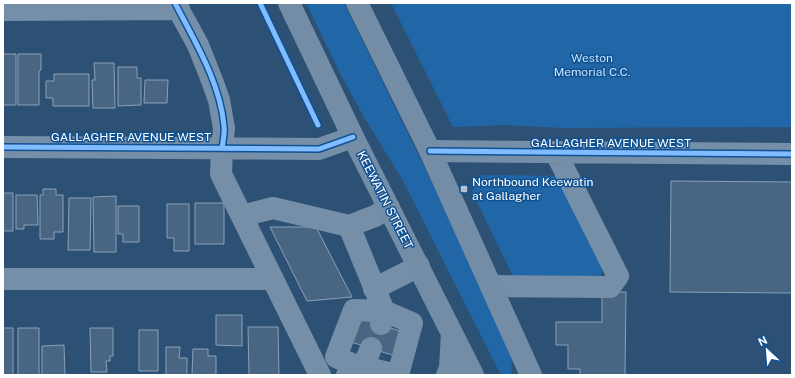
<svg xmlns="http://www.w3.org/2000/svg" width="795" height="378" viewBox="0 0 795 378" font-family="'Public Sans',sans-serif">
<style>
.green{fill:#2167a7}
.building{fill:#486683;stroke:#8aa0b5}
.lines{fill:none;stroke-linecap:round;stroke-linejoin:round}
.minor{stroke:#758fa8;stroke-width:22}
.major{stroke:#748da6;stroke-width:22}
.cycleway-casing{stroke:#105292;stroke-width:8}
.cycleway{stroke:#80bcff;stroke-width:5}
.poi-dot{fill:#b6c2cf;stroke:#105292;stroke-width:1.5}
.labels{text-anchor:middle;dominant-baseline:central;stroke-width:3;stroke-linejoin:round;paint-order:stroke}
.park-label{font-size:12px;fill:#c4e2fd;stroke:#105292}
.street-label{font-size:12px;fill:#fff;stroke:#105292}
.poi-label{font-size:12px;fill:#fff;stroke:#105292;text-anchor:start}
</style>
<rect width="100%" height="100%" fill="#2d5175"/>
<path class="green" d="M 306,3 L 344,3 L 460,240 L 509,346 L 512,366 L 511,375 L 501,375 L 402,179 L 364,117 L 341,75 Z
M 391,3 L 792,3 L 792,127 L 562,128 L 503,125 L 453,127 Z
M 481,175 L 559,176 L 604,268 L 600,276 L 513,276 L 472,192 Z"/>
<path class="building" d="M 3,54 L 16,54 L 16,105 L 3,105 Z
M 18,54 L 41,54 L 41,70 L 39,71 L 39,105 L 18,105 Z
M 94,63 L 114,63 L 115,108 L 93,108 L 92,80 L 95,80 Z
M 118,67 L 137,67 L 137,78 L 141,78 L 141,105 L 118,106 Z
M 54,74 L 89,74 L 89,106 L 53,106 L 53,98 L 46,98 L 46,81 L 54,81 Z
M 145,80 L 168,80 L 167,103 L 144,103 Z
M 671,181 L 792,182 L 792,293 L 670,292 Z
M 43,189 L 56,189 L 56,195 L 63,195 L 63,232 L 54,232 L 54,239 L 40,239 L 40,195 L 43,195 Z
M 3,193 L 13,193 L 13,231 L 3,231 Z
M 16,195 L 37,195 L 38,225 L 24,225 L 24,229 L 16,229 Z
M 116,196 L 116,252 L 94,252 L 93,197 Z
M 69,198 L 91,198 L 90,250 L 68,250 Z
M 195,203 L 224,203 L 224,244 L 195,244 Z
M 167,204 L 189,204 L 189,251 L 174,251 L 174,238 L 167,238 Z
M 118,206 L 139,206 L 139,242 L 123,242 L 123,234 L 118,234 Z
M 270,227 L 316,227 L 352,297 L 307,301 Z
M 602,292 L 626,292 L 625,375 L 580,375 L 580,369 L 568,369 L 568,345 L 556,345 L 556,322 L 602,322 Z
M 216,315 L 242,315 L 242,346 L 216,345 Z
M 356,317 L 403,332 L 395,356 L 348,341 Z
M 248,327 L 278,327 L 279,375 L 249,375 Z
M 3,328 L 13,328 L 13,375 L 3,375 Z
M 18,328 L 39,328 L 39,375 L 18,375 Z
M 90,328 L 113,328 L 113,356 L 110,356 L 110,361 L 106,361 L 107,372 L 91,372 Z
M 139,330 L 158,330 L 158,371 L 139,371 Z
M 64,345 L 65,375 L 42,375 L 42,346 Z
M 166,347 L 180,347 L 179,358 L 187,358 L 187,375 L 166,375 Z
M 193,349 L 208,349 L 208,356 L 216,356 L 216,375 L 192,375 Z"/>
<g class="lines">
<path class="minor" d="M 175,3 L 198,45 L 213,83 L 219,100 L 224,128 L 222,148 L 221,174 L 320,375
M 3,10 L 179,9
M 3,147 L 319,149 L 353,137
M 430,151 L 792,154
M 242,216 L 273,208 L 349,226 L 375,216 L 389,208
M 349,226 L 384,311 L 381,324
M 3,279 L 273,279
M 491,286 L 610,287 L 618,276 L 556,153
M 374,289 L 419,266
M 352,364 L 336,357 L 354,310 L 384,311 L 412,323 L 398,375
M 363,367 L 371,348
M 347,375 L 352,364 L 396,375"/>
<path class="major" d="M 289,3 L 353,137 L 473,375
M 357,3 L 430,151 L 531,375
M 447,375 L 450,368 L 452,333"/>
<g class="cycleway-casing">
<path id="cycleway" d="M 175,3 C 195,42 220,82 224,126 C 225,133 223,141 222,148
M 260,3 L 318,125
M 3,147 L 319,149 L 353,137
M 430,151 L 792,154"/>
</g>
<use href="#cycleway" class="cycleway"/>
</g>
<rect class="poi-dot" x="460" y="185" width="8" height="8" rx="2"/>
<g class="labels">
<g class="park-label">
<text x="592" y="58">Weston<tspan x="592" dy="14">Memorial C.C.</tspan></text>
</g>
<g class="street-label">
<text x="131" y="137">GALLAGHER AVENUE WEST</text>
<text x="611" y="143">GALLAGHER AVENUE WEST</text>
<text transform="translate(385 200) rotate(63)">KEEWATIN STREET</text>
</g>
<g class="poi-label">
<text x="472" y="182">Northbound Keewatin<tspan x="472" dy="14">at Gallagher</tspan></text>
</g>
</g>
<rect width="795" height="378" fill="none" stroke="#ffffff" stroke-width="8"/>
<g transform="translate(767 350) rotate(334)" stroke="#105292" stroke-width="3" paint-order="stroke">
<path d="M0-3L7 15L0 10L-7 15Z" fill="#ffffff"/>
<text y="-6" font-size="11" font-weight="bold" text-anchor="middle" fill="#ffffff">N</text>
</g>
</svg>
